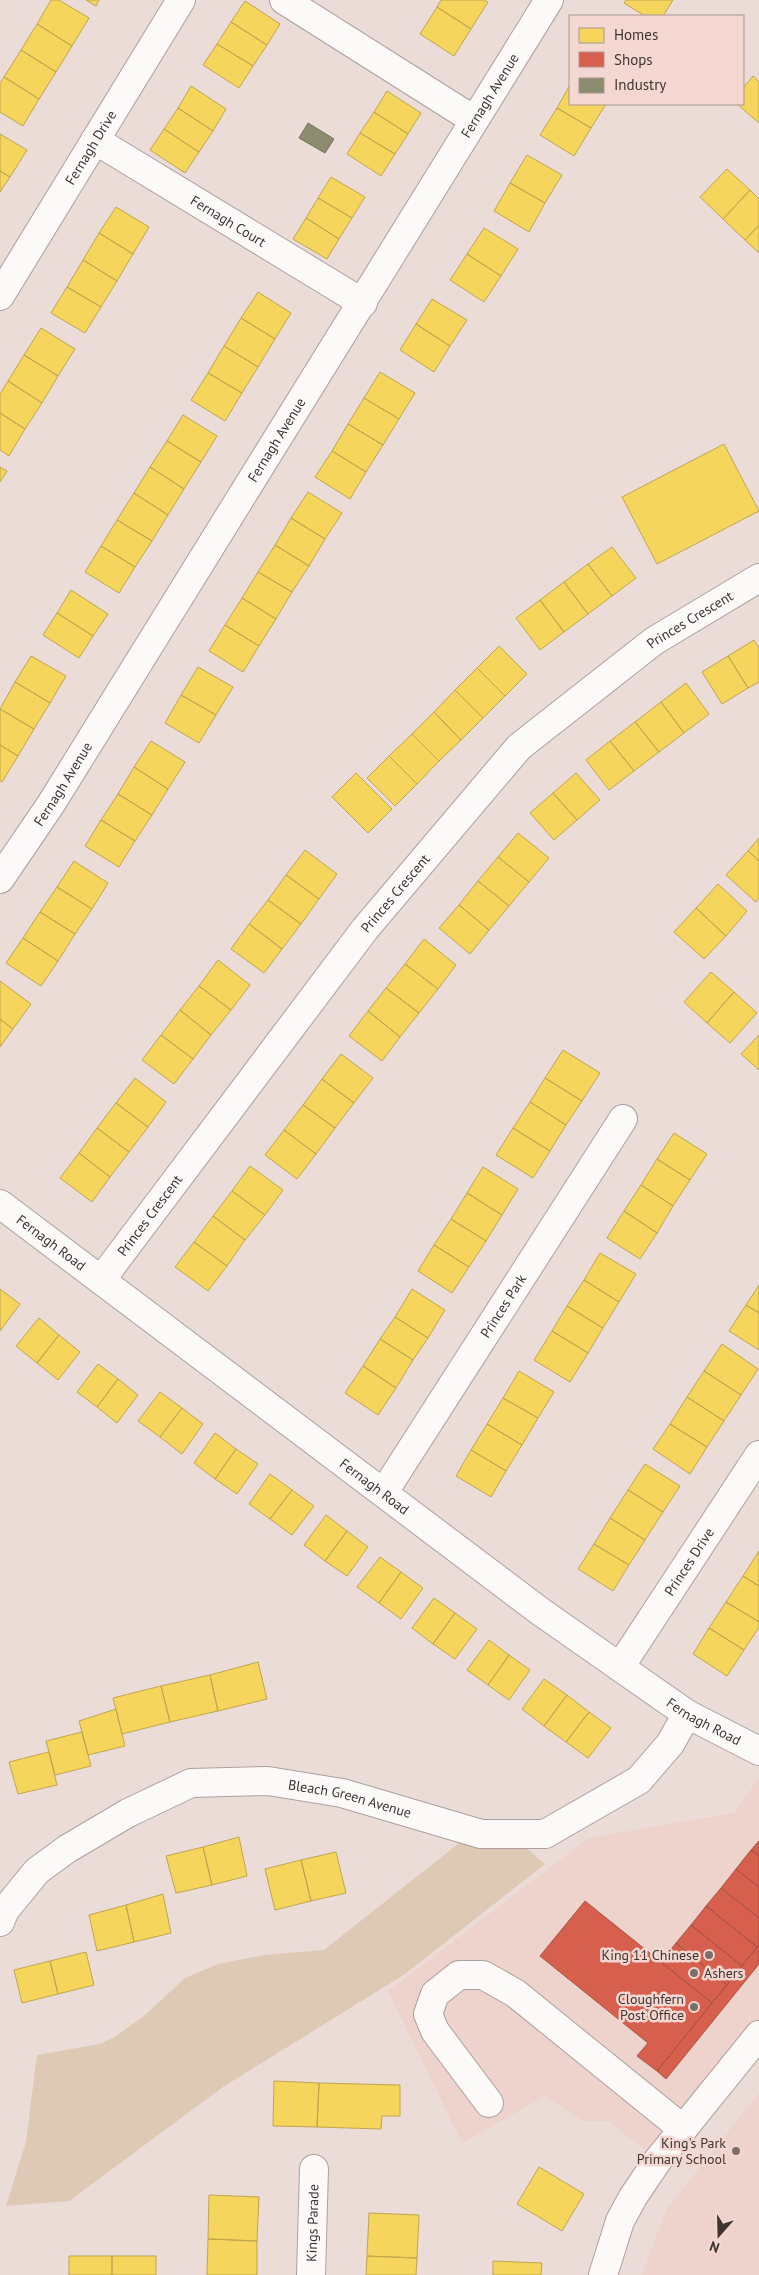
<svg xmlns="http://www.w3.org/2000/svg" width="759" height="2275" viewBox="0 0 759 2275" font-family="'PT Sans',sans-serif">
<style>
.built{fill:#edd3cc}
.green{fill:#ddc9b4}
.homes{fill:#f6d55c;stroke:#bfa54f}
.shops{fill:#d6604d;stroke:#a85345}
.industry{fill:#8c8c6e;stroke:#75725c}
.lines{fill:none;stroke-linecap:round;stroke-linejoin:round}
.minor-casing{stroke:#aba09d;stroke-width:30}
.minor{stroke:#fcfaf9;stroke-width:28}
.poi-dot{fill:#7b6f6b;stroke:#f3d7d0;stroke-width:2}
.labels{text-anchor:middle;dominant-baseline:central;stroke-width:5;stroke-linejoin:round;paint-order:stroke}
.street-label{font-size:14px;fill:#3e3431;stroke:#f3d7d0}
.poi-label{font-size:14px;fill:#3e3431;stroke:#f3d7d0;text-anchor:end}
</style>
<rect width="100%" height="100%" fill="#ebdcd8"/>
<path class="built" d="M 759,1778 L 759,2036 L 658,2160 L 608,2121 L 583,2121 L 545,2096 L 462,2143 L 388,1991 L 589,1838 L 734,1813 Z
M 759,2093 L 759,2275 L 642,2275 L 666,2210 Z"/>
<path class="green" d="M 468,1836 L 517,1840 L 545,1864 L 405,1974 L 223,2087 L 69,2201 L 6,2206 L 26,2142 L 37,2055 L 100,2044 L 113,2038 L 144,2016 L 185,1978 L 218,1964 L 264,1955 L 324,1950 Z"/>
<path class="homes" d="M 51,0 L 59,0 L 89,18 L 72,46 L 37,24 Z
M 86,0 L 99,0 L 96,6 Z
M 441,0 L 484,0 L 488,2 L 471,29 L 437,7 Z
M 626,0 L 673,0 L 663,16 L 645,16 L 624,3 Z
M 245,1 L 280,24 L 267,45 L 231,22 Z
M 437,7 L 471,29 L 454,56 L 420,34 Z
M 231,22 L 267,45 L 253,66 L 217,44 Z
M 37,24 L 72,46 L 56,72 L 21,50 Z
M 217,44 L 253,66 L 239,88 L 203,65 Z
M 21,50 L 56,72 L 39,99 L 4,77 Z
M 753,76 L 759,82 L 759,123 L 737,104 L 743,104 L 743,88 Z
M 4,77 L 39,99 L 23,126 L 0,112 L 0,83 Z
M 570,85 L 570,104 L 606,104 L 591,128 L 557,108 Z
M 191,86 L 226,109 L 213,131 L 178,108 Z
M 387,91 L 421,113 L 408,134 L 374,112 Z
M 178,108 L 213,131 L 199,152 L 164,129 Z
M 557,108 L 591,128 L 574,156 L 540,135 Z
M 374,112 L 408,134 L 395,154 L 360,133 Z
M 164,129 L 199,152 L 185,173 L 150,150 Z
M 360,133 L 395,154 L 381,176 L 347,154 Z
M 0,134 L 27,150 L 10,177 L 0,171 Z
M 527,155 L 562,175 L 545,203 L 510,183 Z
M 727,169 L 750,190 L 723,219 L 700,197 Z
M 0,171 L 10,177 L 0,192 Z
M 331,177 L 365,197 L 352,218 L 318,198 Z
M 510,183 L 545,203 L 529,232 L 494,211 Z
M 750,190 L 759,199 L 759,225 L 745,240 L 723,219 Z
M 318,198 L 352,218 L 339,239 L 306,218 Z
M 116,207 L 149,227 L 133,254 L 99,233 Z
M 306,218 L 339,239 L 327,259 L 293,239 Z
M 759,225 L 759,253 L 745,240 Z
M 484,228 L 518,249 L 501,276 L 467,254 Z
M 99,233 L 133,254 L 117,281 L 83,260 Z
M 467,254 L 501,276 L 484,302 L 450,280 Z
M 83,260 L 117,281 L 101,307 L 67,287 Z
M 67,287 L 101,307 L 85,333 L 51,313 Z
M 258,292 L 291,313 L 275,339 L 241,318 Z
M 432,299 L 467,320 L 450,346 L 416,324 Z
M 241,318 L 275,339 L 258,367 L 224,346 Z
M 416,324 L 450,346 L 434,372 L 400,350 Z
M 41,328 L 75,349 L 58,376 L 24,355 Z
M 224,346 L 258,367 L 242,393 L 208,373 Z
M 24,355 L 58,376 L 42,403 L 8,381 Z
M 380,372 L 415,393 L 399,419 L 364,398 Z
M 208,373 L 242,393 L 225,421 L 191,400 Z
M 8,381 L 42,403 L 25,429 L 0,413 L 0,394 Z
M 364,398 L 399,419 L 383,445 L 348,424 Z
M 0,413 L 25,429 L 9,456 L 0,450 Z
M 183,415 L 217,436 L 201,462 L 167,441 Z
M 348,424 L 383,445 L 366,472 L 332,451 Z
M 167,441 L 201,462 L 184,489 L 150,467 Z
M 724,444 L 759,511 L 657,564 L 622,497 Z
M 332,451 L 366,472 L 350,499 L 315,477 Z
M 0,467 L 7,471 L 0,482 Z
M 150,467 L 184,489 L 168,515 L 134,493 Z
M 308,492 L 342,513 L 325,539 L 291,518 Z
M 134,493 L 168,515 L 152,541 L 117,520 Z
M 291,518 L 325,539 L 309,566 L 275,545 Z
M 117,520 L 152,541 L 135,567 L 101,546 Z
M 275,545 L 309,566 L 292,592 L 258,572 Z
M 101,546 L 135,567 L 119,593 L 85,572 Z
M 612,547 L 636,578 L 612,596 L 588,564 Z
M 588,564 L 612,596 L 588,614 L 564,582 Z
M 258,572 L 292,592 L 276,619 L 242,598 Z
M 564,582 L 588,614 L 564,632 L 540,600 Z
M 71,590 L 108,614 L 93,636 L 57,613 Z
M 242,598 L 276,619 L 259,646 L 225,625 Z
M 540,600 L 564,632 L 540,650 L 516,618 Z
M 57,613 L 93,636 L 79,658 L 43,635 Z
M 225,625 L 259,646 L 243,672 L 209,651 Z
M 754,640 L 759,648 L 759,682 L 748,688 L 728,656 Z
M 499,646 L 527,674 L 505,696 L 477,668 Z
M 31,656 L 66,676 L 50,703 L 15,682 Z
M 728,656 L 748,688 L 722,704 L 702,672 Z
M 198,667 L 233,687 L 216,715 L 181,695 Z
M 477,668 L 505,696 L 483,718 L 455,690 Z
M 15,682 L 50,703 L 34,729 L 0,709 Z
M 686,683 L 709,714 L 684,733 L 661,702 Z
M 455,690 L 483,718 L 461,740 L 434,712 Z
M 181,695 L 216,715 L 199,743 L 165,723 Z
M 661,702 L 684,733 L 659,752 L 635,722 Z
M 0,709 L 34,729 L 18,756 L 0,745 Z
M 434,712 L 461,740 L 439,761 L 412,734 Z
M 635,722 L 659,752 L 634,771 L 610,741 Z
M 412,734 L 439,761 L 417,784 L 389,756 Z
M 151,741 L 185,762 L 168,789 L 134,767 Z
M 610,741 L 634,771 L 609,790 L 586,760 Z
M 0,745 L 18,756 L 2,782 L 0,781 Z
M 389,756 L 417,784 L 395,806 L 367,778 Z
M 134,767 L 168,789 L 152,815 L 118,794 Z
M 356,773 L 392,809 L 368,833 L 332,797 Z
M 576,773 L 600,800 L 577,820 L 553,793 Z
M 553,793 L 577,820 L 554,840 L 530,813 Z
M 118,794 L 152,815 L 135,841 L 101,820 Z
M 101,820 L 135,841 L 119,867 L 85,846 Z
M 518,833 L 549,858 L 529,882 L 498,857 Z
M 759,838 L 759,861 L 748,851 Z
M 305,850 L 337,874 L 319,899 L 286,875 Z
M 748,851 L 759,861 L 759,898 L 756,902 L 726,875 Z
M 498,857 L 529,882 L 509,906 L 478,881 Z
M 74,861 L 108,883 L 92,909 L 57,887 Z
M 286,875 L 319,899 L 301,924 L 268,900 Z
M 478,881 L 509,906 L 489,930 L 459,905 Z
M 718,884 L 747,911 L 726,936 L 696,908 Z
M 57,887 L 92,909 L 75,934 L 40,912 Z
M 268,900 L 301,924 L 282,949 L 249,924 Z
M 459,905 L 489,930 L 470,954 L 439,928 Z
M 696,908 L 726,936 L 704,959 L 674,932 Z
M 40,912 L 75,934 L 58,961 L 23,938 Z
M 249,924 L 282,949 L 264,973 L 231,949 Z
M 23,938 L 58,961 L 41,986 L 6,963 Z
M 424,939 L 456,965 L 438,989 L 405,964 Z
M 218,960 L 250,985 L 231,1010 L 199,986 Z
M 405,964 L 438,989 L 419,1013 L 386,988 Z
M 711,972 L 734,992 L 707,1023 L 684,1002 Z
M 0,981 L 31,1004 L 13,1029 L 0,1019 Z
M 199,986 L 231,1010 L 211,1035 L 180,1010 Z
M 386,988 L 419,1013 L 400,1037 L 368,1011 Z
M 734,992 L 757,1013 L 730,1043 L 707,1023 Z
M 180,1010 L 211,1035 L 193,1059 L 161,1035 Z
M 368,1011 L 400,1037 L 382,1061 L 349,1036 Z
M 0,1019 L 13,1029 L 0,1047 Z
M 161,1035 L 193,1059 L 174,1084 L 142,1060 Z
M 759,1035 L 759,1070 L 741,1054 Z
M 563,1050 L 600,1073 L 582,1101 L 545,1078 Z
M 341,1054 L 373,1078 L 354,1103 L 322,1079 Z
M 135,1078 L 166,1102 L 148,1127 L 116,1103 Z
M 545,1078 L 582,1101 L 566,1125 L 530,1102 Z
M 322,1079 L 354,1103 L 335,1128 L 303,1105 Z
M 530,1102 L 566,1125 L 550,1151 L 513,1128 Z
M 116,1103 L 148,1127 L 129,1152 L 97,1128 Z
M 303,1105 L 335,1128 L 316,1154 L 284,1130 Z
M 97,1128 L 129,1152 L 110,1177 L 79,1153 Z
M 513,1128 L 550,1151 L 533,1178 L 496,1155 Z
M 284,1130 L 316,1154 L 297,1179 L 265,1155 Z
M 674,1133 L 707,1154 L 690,1180 L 657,1159 Z
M 79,1153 L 110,1177 L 92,1202 L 60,1178 Z
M 657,1159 L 690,1180 L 673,1206 L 641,1185 Z
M 250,1166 L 283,1190 L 265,1215 L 232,1191 Z
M 483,1167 L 518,1189 L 502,1215 L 467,1193 Z
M 641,1185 L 673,1206 L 657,1233 L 624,1211 Z
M 232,1191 L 265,1215 L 245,1240 L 213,1216 Z
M 467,1193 L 502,1215 L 486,1241 L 451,1219 Z
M 624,1211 L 657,1233 L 640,1259 L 607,1238 Z
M 213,1216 L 245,1240 L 227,1266 L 194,1242 Z
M 451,1219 L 486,1241 L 469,1267 L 434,1245 Z
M 194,1242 L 227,1266 L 208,1291 L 175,1267 Z
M 434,1245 L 469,1267 L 452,1293 L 418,1271 Z
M 600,1253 L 636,1274 L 619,1302 L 584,1280 Z
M 584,1280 L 619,1302 L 603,1328 L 567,1306 Z
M 759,1285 L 759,1313 L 746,1305 Z
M 0,1289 L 20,1304 L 0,1331 Z
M 412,1289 L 445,1310 L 428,1338 L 395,1317 Z
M 746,1305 L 759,1313 L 759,1350 L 729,1331 Z
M 567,1306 L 603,1328 L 588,1353 L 552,1331 Z
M 395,1317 L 428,1338 L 413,1360 L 380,1339 Z
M 39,1318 L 59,1335 L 37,1363 L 16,1346 Z
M 552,1331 L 588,1353 L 570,1382 L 534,1360 Z
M 59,1335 L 80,1352 L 58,1380 L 37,1363 Z
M 380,1339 L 413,1360 L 396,1388 L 363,1366 Z
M 722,1344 L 758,1369 L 741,1395 L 704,1371 Z
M 98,1364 L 118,1379 L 97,1407 L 77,1392 Z
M 363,1366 L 396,1388 L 378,1415 L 345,1393 Z
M 519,1371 L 554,1392 L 538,1418 L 503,1398 Z
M 704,1371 L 741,1395 L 724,1421 L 687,1397 Z
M 118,1379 L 138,1395 L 117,1423 L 97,1407 Z
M 160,1392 L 182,1408 L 160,1437 L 138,1421 Z
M 687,1397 L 724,1421 L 707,1447 L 670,1424 Z
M 503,1398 L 538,1418 L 522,1445 L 487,1424 Z
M 182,1408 L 203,1424 L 182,1454 L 160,1437 Z
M 487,1424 L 522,1445 L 506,1471 L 471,1450 Z
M 670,1424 L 707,1447 L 690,1474 L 653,1449 Z
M 215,1433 L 236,1449 L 215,1479 L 194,1463 Z
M 236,1449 L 258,1464 L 237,1494 L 215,1479 Z
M 471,1450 L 506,1471 L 491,1497 L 456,1476 Z
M 645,1464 L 680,1486 L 663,1512 L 628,1490 Z
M 270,1474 L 292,1490 L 270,1519 L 249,1504 Z
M 292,1490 L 314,1506 L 292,1535 L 270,1519 Z
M 628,1490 L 663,1512 L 645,1540 L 610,1518 Z
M 326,1515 L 347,1531 L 325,1561 L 304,1545 Z
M 610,1518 L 645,1540 L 629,1565 L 594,1544 Z
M 347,1531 L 368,1547 L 347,1576 L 325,1561 Z
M 594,1544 L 629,1565 L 613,1591 L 578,1569 Z
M 759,1551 L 759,1586 L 743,1576 Z
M 380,1557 L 401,1572 L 379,1603 L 357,1587 Z
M 401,1572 L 423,1588 L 401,1619 L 379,1603 Z
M 743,1576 L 759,1586 L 759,1622 L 726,1602 Z
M 434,1598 L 455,1613 L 433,1644 L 412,1628 Z
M 726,1602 L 759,1622 L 759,1627 L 744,1650 L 709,1628 Z
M 455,1613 L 477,1629 L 455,1659 L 433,1644 Z
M 709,1628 L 744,1650 L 727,1676 L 693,1654 Z
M 489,1640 L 509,1655 L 488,1685 L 467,1670 Z
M 509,1655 L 530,1670 L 509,1700 L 488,1685 Z
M 258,1662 L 267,1699 L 218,1711 L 210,1675 Z
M 210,1675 L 218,1711 L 170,1722 L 161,1686 Z
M 544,1679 L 567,1695 L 544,1726 L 522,1709 Z
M 161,1686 L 170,1722 L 122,1734 L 113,1698 Z
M 567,1695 L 589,1712 L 566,1742 L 544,1726 Z
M 116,1709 L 125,1746 L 88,1755 L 79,1721 Z
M 589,1712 L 611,1728 L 588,1758 L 566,1742 Z
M 82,1732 L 91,1766 L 55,1775 L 46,1741 Z
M 49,1752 L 57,1785 L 18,1794 L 9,1762 Z
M 239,1837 L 247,1876 L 212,1885 L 203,1847 Z
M 203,1847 L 212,1885 L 176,1893 L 166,1856 Z
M 336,1852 L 346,1893 L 311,1901 L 301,1860 Z
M 301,1860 L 311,1901 L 275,1910 L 265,1869 Z
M 163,1894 L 171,1933 L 134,1942 L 126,1905 Z
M 126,1905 L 134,1942 L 97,1951 L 89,1915 Z
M 86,1952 L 94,1985 L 58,1994 L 50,1961 Z
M 50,1961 L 58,1994 L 22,2003 L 14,1970 Z
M 274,2081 L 319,2083 L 317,2127 L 273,2126 Z
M 319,2083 L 400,2085 L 400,2116 L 382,2116 L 381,2129 L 317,2127 Z
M 539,2167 L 584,2194 L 562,2231 L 517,2204 Z
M 209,2195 L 259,2197 L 257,2241 L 208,2239 Z
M 369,2213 L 419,2215 L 417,2258 L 367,2256 Z
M 208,2239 L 257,2241 L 257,2275 L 207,2275 Z
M 69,2256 L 112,2256 L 112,2275 L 69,2275 Z
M 112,2256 L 156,2256 L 156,2275 L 112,2275 Z
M 367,2256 L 417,2258 L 416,2275 L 366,2275 Z
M 493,2261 L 542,2263 L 541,2275 L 493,2275 Z"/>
<path class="shops" d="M 759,1841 L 759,1856 L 751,1850 Z
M 751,1850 L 759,1856 L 759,1887 L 736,1869 Z
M 736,1869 L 759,1887 L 759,1918 L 721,1888 Z
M 721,1888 L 759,1918 L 759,1945 L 757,1947 L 706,1906 Z
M 585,1901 L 712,2003 L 657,2071 L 637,2056 L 648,2043 L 540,1956 Z
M 706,1906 L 757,1947 L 742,1966 L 691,1925 Z
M 691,1925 L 742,1966 L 727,1985 L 676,1943 Z
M 676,1943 L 727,1985 L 712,2003 L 661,1962 Z
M 759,1945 L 759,1964 L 666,2079 L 657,2071 Z"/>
<path class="industry" d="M 308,123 L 334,139 L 325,153 L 299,138 Z"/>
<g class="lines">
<g class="minor-casing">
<g id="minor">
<path d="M 284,0 L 474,120"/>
<path id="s1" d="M 95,140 L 363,303"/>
<path id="s2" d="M 0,296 L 181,0"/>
<path id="s3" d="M 0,879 L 51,804 L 549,0"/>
<path id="s4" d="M 0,1204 L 541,1612 L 687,1714 L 759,1751"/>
<path id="s5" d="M 101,1280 L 365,929 L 519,747 L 654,641 L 759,578"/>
<path id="s6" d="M 384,1492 L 623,1119"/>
<path id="s7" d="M 620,1667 L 759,1455"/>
<path id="s8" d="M 0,1922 L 5,1910 L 37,1871 L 67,1849 L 128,1813 L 191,1783 L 268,1781 L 342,1793 L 481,1834 L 545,1834 L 639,1780 L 670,1744 L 687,1714"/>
<path d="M 489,2103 L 435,2031 L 428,2014 L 435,1994 L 459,1975 L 483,1975 L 515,1993 L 683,2129"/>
<path id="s9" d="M 311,2275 L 314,2169"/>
<path d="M 603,2275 L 620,2221 L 633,2197 L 658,2160 L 759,2035"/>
</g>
</g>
<use href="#minor" class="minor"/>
</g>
<g class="poi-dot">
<circle cx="709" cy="1955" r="5"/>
<circle cx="694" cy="1973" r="5"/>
<circle cx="694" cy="2007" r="5"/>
<circle cx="736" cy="2151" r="5"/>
</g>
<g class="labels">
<g class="street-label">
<text stroke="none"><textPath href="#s3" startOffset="924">Fernagh Avenue</textPath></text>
<text stroke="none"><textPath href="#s2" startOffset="174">Fernagh Drive</textPath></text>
<text stroke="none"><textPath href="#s1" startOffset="156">Fernagh Court</textPath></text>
<text stroke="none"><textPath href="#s3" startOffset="519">Fernagh Avenue</textPath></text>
<text stroke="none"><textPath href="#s5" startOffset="891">Princes Crescent</textPath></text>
<text stroke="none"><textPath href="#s3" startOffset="114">Fernagh Avenue</textPath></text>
<text stroke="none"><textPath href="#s5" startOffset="486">Princes Crescent</textPath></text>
<text stroke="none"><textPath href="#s5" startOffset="81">Princes Crescent</textPath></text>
<text stroke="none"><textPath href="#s4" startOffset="64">Fernagh Road</textPath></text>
<text stroke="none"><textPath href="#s6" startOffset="221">Princes Park</textPath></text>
<text stroke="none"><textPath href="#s4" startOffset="469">Fernagh Road</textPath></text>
<text stroke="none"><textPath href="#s7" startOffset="126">Princes Drive</textPath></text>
<text stroke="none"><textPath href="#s4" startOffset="874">Fernagh Road</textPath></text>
<text stroke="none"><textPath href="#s8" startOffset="402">Bleach Green Avenue</textPath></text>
<text stroke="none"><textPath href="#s9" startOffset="52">Kings Parade</textPath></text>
</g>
<g class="poi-label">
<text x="699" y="1955">King 11 Chinese</text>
<text x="704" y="1973" text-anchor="start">Ashers</text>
<text x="684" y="1999">Cloughfern<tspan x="684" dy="16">Post Office</tspan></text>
<text x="726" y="2143">King's Park<tspan x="726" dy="16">Primary School</tspan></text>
</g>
</g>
<rect x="569" y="15" width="175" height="90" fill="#f3d7d0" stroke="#ab9690"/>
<rect x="579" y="28" width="25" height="15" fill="#f6d55c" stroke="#ab9690"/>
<text x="614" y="40" font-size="15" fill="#3e3431">Homes</text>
<rect x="579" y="52" width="25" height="15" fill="#d6604d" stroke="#ab9690"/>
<text x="614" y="65" font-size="15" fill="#3e3431">Shops</text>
<rect x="579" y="78" width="25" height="15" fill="#8c8c6e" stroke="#ab9690"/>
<text x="614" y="90" font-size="15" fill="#3e3431">Industry</text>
<g transform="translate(719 2235) rotate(200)" stroke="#f3d7d0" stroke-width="4" paint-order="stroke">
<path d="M0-4L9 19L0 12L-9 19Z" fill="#3e3431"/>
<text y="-8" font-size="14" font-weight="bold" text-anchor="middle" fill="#3e3431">N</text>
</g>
</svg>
